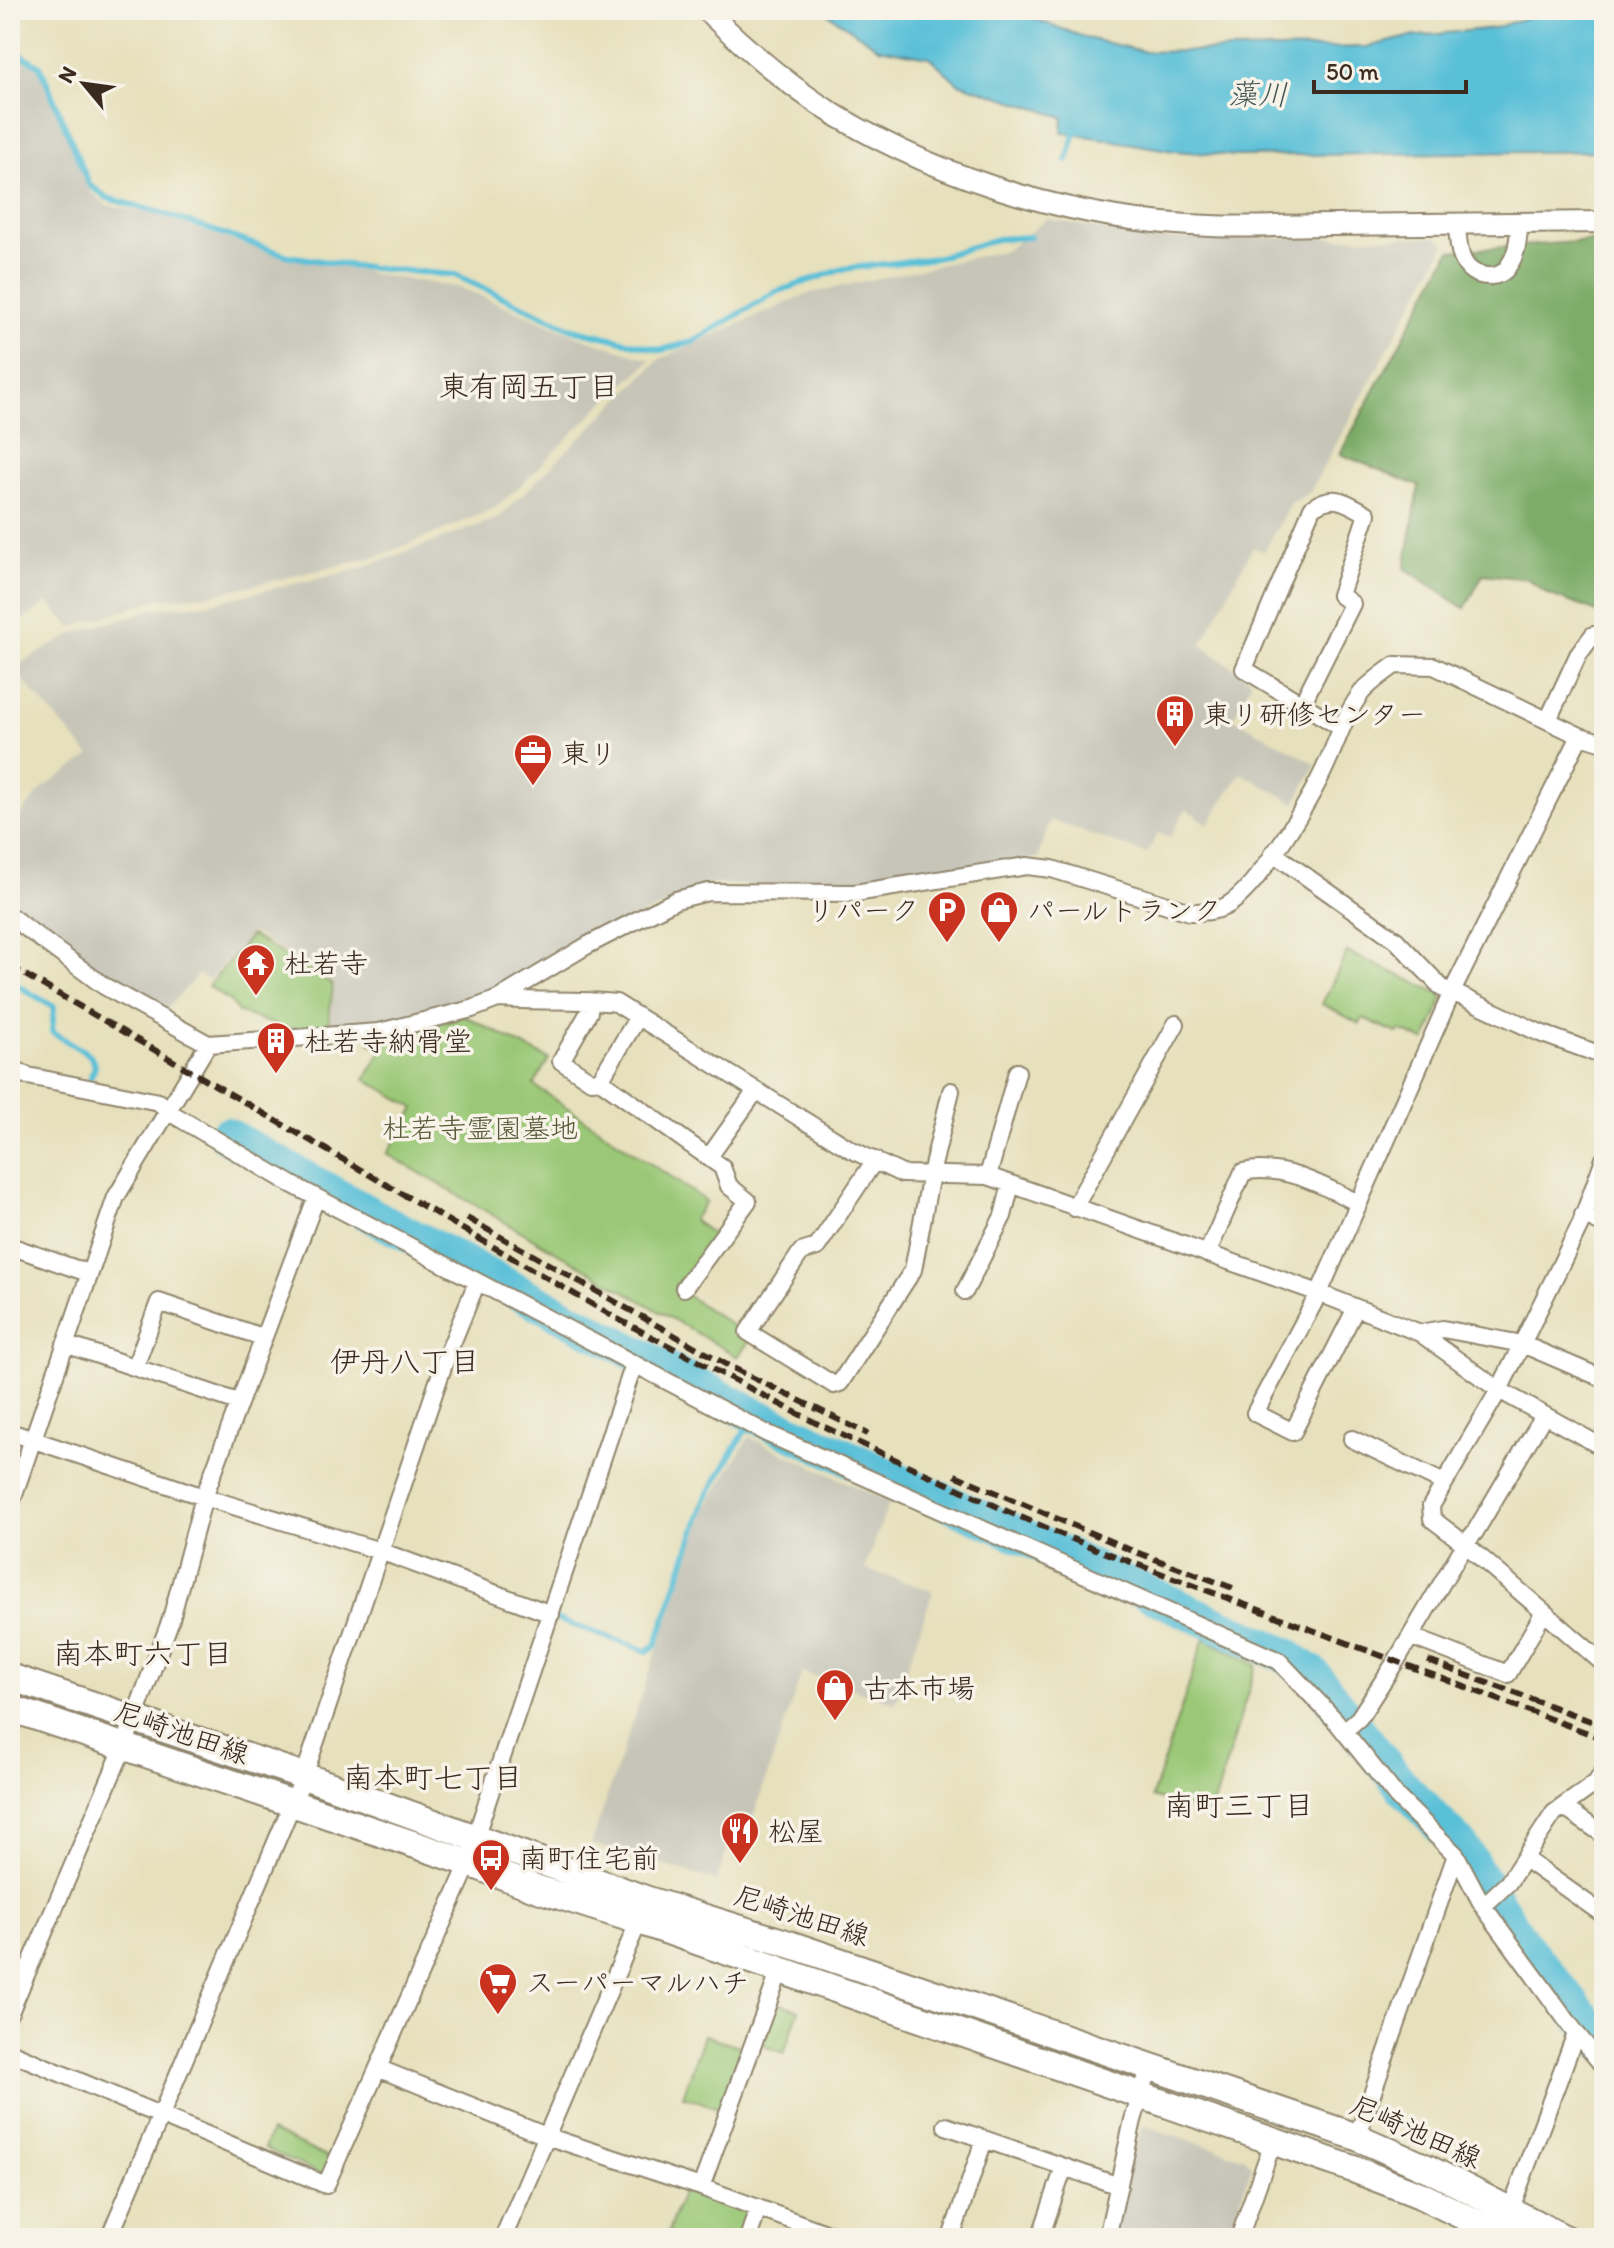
<svg xmlns="http://www.w3.org/2000/svg" width="1614" height="2248" viewBox="0 0 1614 2248" font-family="Itim,'Klee One',sans-serif">
<style>
.industrial{fill:#c6c5b8}
.green{fill:#9ac876;stroke:#6a794a;stroke-width:2}
.forest{fill:#7bac67;stroke:#5b6b42;stroke-width:2}
.water{fill:#5ac0d8;stroke:#4a757b;stroke-width:2}
.lines{fill:none;stroke-linecap:round;stroke-linejoin:round}
.stream{stroke:#5ac0d8;stroke-width:6}
.river{stroke:#5ac0d8;stroke-width:36}
.minor-casing{stroke:#90856d;stroke-width:20}
.tertiary-casing{stroke:#90856d;stroke-width:24}
.primary-casing{stroke:#90856d;stroke-width:30}
.minor{stroke:#fff;stroke-width:16}
.tertiary{stroke:#fff;stroke-width:20}
.primary{stroke:#fff;stroke-width:26}
.rail{stroke:#3b2a1e;stroke-width:6;stroke-dasharray:12 6;stroke-linecap:butt}
.labels{text-anchor:middle;dominant-baseline:central;stroke-width:7;stroke-linejoin:round;paint-order:stroke}
.poi-label{font-size:28px;fill:#3b2a1e;stroke:#f7f3e8;text-anchor:start}
.park-label{font-size:28px;fill:#585938;stroke:#f7f3e8}
.street-label{font-size:28px;fill:#3b2a1e;stroke:#f7f3e8}
.water-label{font-size:30px;font-style:italic;fill:#445756;stroke:#f7f3e8}
.neighbourhood-label{font-size:30px;fill:#3b2a1e;stroke:#f7f3e8}
</style>
<rect width="100%" height="100%" fill="#f7f3e8"/>
<filter id="ink" filterUnits="userSpaceOnUse"><feTurbulence type="fractalNoise" baseFrequency=".0125" numOctaves="2"/><feDisplacementMap in="SourceGraphic" scale="16" xChannelSelector="R" yChannelSelector="G"/><feConvolveMatrix kernelMatrix="1 2 1 2 8 2 1 2 1" color-interpolation-filters="sRGB"/></filter>
<filter id="wash" filterUnits="userSpaceOnUse"><feTurbulence type="fractalNoise" baseFrequency=".006" numOctaves="4" result="noise"/><feDisplacementMap in="SourceGraphic" scale="32" xChannelSelector="R" yChannelSelector="G"/><feGaussianBlur stdDeviation="1.8" result="paint"/><feColorMatrix in="noise" values="0 0 0 0 0 0 0 0 0 0 0 0 0 0 0 0 0 1.4 0 .05"/><feComposite in="paint" operator="in"/></filter>
<g filter="url(#wash)">
<rect width="100%" height="100%" fill="#e6e0bc"/>
<path class="industrial" d="M 10,52 L 37,67 L 86,182 L 92,193 L 106,205 L 156,215 L 247,246 L 307,257 L 374,274 L 461,288 L 583,338 L 651,360 L 601,405 L 520,486 L 495,508 L 429,536 L 376,557 L 209,595 L 158,599 L 71,627 L 48,602 L 10,629 Z
M 1046,219 L 1161,239 L 1437,237 L 1445,244 L 1310,492 L 1291,503 L 1264,552 L 1253,547 L 1201,645 L 1252,681 L 1233,718 L 1316,764 L 1295,803 L 1241,773 L 1208,824 L 1186,809 L 1170,837 L 1158,833 L 1147,854 L 1050,820 L 1038,858 L 853,888 L 713,884 L 572,946 L 477,997 L 387,1024 L 329,1031 L 335,984 L 252,932 L 209,980 L 198,974 L 167,1009 L 84,962 L 10,907 L 10,845 L 14,843 L 19,817 L 42,789 L 90,756 L 12,668 L 73,634 L 153,609 L 206,604 L 356,570 L 499,518 L 660,359 L 807,294 L 1007,250 Z
M 749,1437 L 889,1502 L 865,1569 L 933,1591 L 895,1703 L 802,1672 L 744,1844 L 730,1839 L 717,1881 L 591,1844 L 704,1511 Z
M 1142,2125 L 1245,2158 L 1252,2165 L 1228,2238 L 1113,2238 L 1126,2173 Z"/>
<path class="green" d="M 251,935 L 333,985 L 328,1026 L 286,1029 L 238,1012 L 231,1002 L 208,986 Z
M 1347,952 L 1439,993 L 1443,999 L 1425,1041 L 1400,1030 L 1397,1033 L 1363,1018 L 1360,1024 L 1322,1004 Z
M 463,1015 L 549,1059 L 534,1085 L 706,1201 L 693,1220 L 714,1235 L 676,1288 L 751,1338 L 738,1357 L 387,1154 L 415,1108 L 365,1079 L 382,1050 L 370,1043 Z
M 1204,1638 L 1256,1665 L 1211,1814 L 1152,1797 Z
M 778,2003 L 799,2010 L 784,2053 L 763,2045 Z
M 704,2035 L 742,2047 L 721,2109 L 683,2096 Z
M 271,2131 L 331,2159 L 325,2172 L 320,2174 L 264,2148 Z
M 683,2190 L 747,2212 L 750,2216 L 742,2238 L 666,2238 Z"/>
<path class="forest" d="M 1604,240 L 1604,595 L 1600,613 L 1548,594 L 1528,579 L 1483,574 L 1465,609 L 1405,568 L 1419,486 L 1340,454 L 1450,251 Z"/>
<path class="water" d="M 822,10 L 1010,10 L 1087,38 L 1146,52 L 1366,47 L 1409,37 L 1495,28 L 1549,10 L 1604,10 L 1604,151 L 1238,156 L 1174,151 L 1062,132 L 1063,117 L 958,83 L 929,57 L 879,48 Z"/>
<g class="lines">
<path class="stream" d="M 10,48 L 40,66 L 89,184 L 107,198 L 164,214 L 289,256 L 360,267 L 455,275 L 573,329 L 661,350 L 692,342 L 776,292 L 843,269 L 936,258 L 997,239 L 1030,237
M 1067,160 L 1076,129
M 10,981 L 54,1007 L 52,1032 L 90,1055 L 95,1067 L 90,1078
M 556,1619 L 647,1651 L 656,1645 L 705,1500 L 754,1415"/>
<path class="river" d="M 226,1135 L 377,1218 L 754,1415 L 1285,1655 L 1312,1673 L 1402,1786 L 1461,1846 L 1522,1943 L 1604,2043"/>
</g>
</g>
<g filter="url(#ink)">
<g class="lines">
<g class="minor-casing">
<path id="minor" d="M 1457,224 C 1458,246 1459,275 1488,276 C 1496,277 1505,273 1509,265 C 1518,253 1518,237 1520,222
M 1302,704 L 1352,604 L 1340,595 L 1367,514 C 1346,502 1334,492 1312,508 L 1244,669 L 1340,727
M 1548,720 L 1578,655 L 1593,635 L 1604,641
M 1580,736 L 1452,992 L 1540,1033 L 1604,1056
M 1273,853 L 1396,940 L 1442,988 L 1452,992 L 1319,1293 L 1420,1333 L 1499,1390 L 1604,1448
M 10,916 L 104,986 L 208,1044 L 379,1032 L 472,1009 L 498,999 L 588,945 L 676,900 L 708,892 L 855,893 L 1027,866 L 1052,869 L 1190,912 C 1202,912 1215,912 1226,906 C 1257,890 1312,797 1327,763 C 1338,739 1345,714 1362,692 C 1371,682 1384,673 1395,665 L 1434,666 L 1580,736 L 1604,743
M 498,999 C 538,1002 576,999 616,1003 L 850,1149 L 902,1174 L 988,1176 L 1319,1293 L 1255,1413 L 1293,1432 L 1356,1308
M 589,1001 L 589,1012 L 561,1061 L 591,1081 L 600,1080
M 638,1017 L 600,1080 L 722,1167 L 729,1186 L 748,1201 L 684,1288
M 10,1067 L 28,1076 L 159,1102 L 169,1112 L 291,1184 L 766,1433 L 1279,1661 L 1335,1720 L 1397,1797 L 1456,1855 L 1483,1906 L 1576,2033 L 1604,2067
M 709,1157 L 755,1092
M 875,1160 L 817,1247 L 801,1252 L 748,1332 L 834,1385 L 840,1383 L 913,1270 L 931,1174 L 951,1091
M 988,1176 L 1017,1072
M 1074,1208 L 1176,1024
M 1583,1215 L 1604,1225
M 10,1246 L 88,1273
M 1207,1254 L 1243,1172 C 1282,1163 1324,1186 1358,1203
M 965,1291 L 1003,1216 L 1011,1184
M 1420,1333 L 1443,1329 L 1522,1344 L 1581,1223 L 1604,1159
M 65,1344 L 238,1402
M 135,1367 L 159,1302 L 262,1337
M 1604,1379 L 1522,1344 L 1499,1390 L 1431,1506 L 1432,1519 L 1465,1544 L 1604,1664
M 10,1432 L 204,1497 L 380,1551 L 551,1614
M 1352,1439 L 1444,1483
M 10,1506 L 116,1197 L 208,1044
M 1412,1637 L 1508,1674 L 1544,1612
M 1344,1731 L 1359,1718 L 1396,1661 L 1465,1544 L 1475,1532 L 1544,1415
M 1563,1807 L 1604,1835
M 1525,1859 L 1604,1915
M 1483,1906 L 1508,1883 L 1554,1813 L 1596,1783 L 1604,1770
M 10,2012 L 124,1746 L 171,1619 L 204,1497 L 316,1198
M 10,2052 L 326,2185 L 469,1863 L 475,1838 L 634,1364
M 380,2069 L 546,2136 L 701,2187 L 839,2238
M 946,2126 L 1119,2186
M 1357,2137 L 1456,1855
M 701,2187 L 780,1970
M 1510,2211 L 1576,2033
M 109,2238 L 304,1776 L 446,1358 L 477,1282
M 503,2238 L 641,1916
M 748,2238 L 758,2209
M 951,2238 L 984,2140
M 1040,2238 L 1064,2167
M 1107,2238 L 1133,2120 L 1150,2066
M 1239,2238 L 1273,2142"/>
</g>
<g class="tertiary-casing">
<path id="tertiary" d="M 706,10 C 746,49 789,87 837,116 C 948,182 1082,222 1211,226 C 1251,228 1292,225 1332,225 C 1423,224 1513,223 1604,222"/>
</g>
<g class="primary-casing">
<path id="primary" d="M 10,1677 L 304,1776 L 648,1900 L 789,1944 L 1357,2137 L 1429,2169 L 1564,2238
M 10,1708 L 469,1863 L 538,1889 L 639,1921 L 1353,2169 L 1420,2195 L 1508,2238"/>
</g>
<use href="#minor" class="minor"/>
<use href="#tertiary" class="tertiary"/>
<use href="#primary" class="primary"/>
<path class="rail" d="M 10,966 L 614,1317 L 816,1423 L 1011,1513 L 1096,1549 L 1604,1739
M 467,1218 L 729,1366 L 868,1434
M 955,1475 L 1133,1551 L 1233,1588
M 1428,1661 L 1604,1726"/>
</g>
</g>
<defs>
<g id="building-pin" transform="scale(2)"><path d="M0 17L-7.5 6A9.5 9.5 0 1 1 7.5 6Z" fill="#c8321e" stroke="#f7f3e8"/><path d="M-4-6H4V6H1V3H-1V6H-4ZM-2.5-4.3h1.7v1.8h-1.7ZM.8-4.3h1.7v1.8H.8ZM-2.5-1h1.7V.8h-1.7ZM.8-1h1.7V.8H.8Z" fill="#fff"/></g>
<g id="office-pin" transform="scale(2)"><path d="M0 17L-7.5 6A9.5 9.5 0 1 1 7.5 6Z" fill="#c8321e" stroke="#f7f3e8"/><path d="M-6-3h4V-5.5h4V-3h4V5H-6ZM-1-4.5V-3h2v-1.5ZM-6 0V1H6V0Z" fill="#fff"/></g>
<g id="parking-pin" transform="scale(2)"><path d="M0 17L-7.5 6A9.5 9.5 0 1 1 7.5 6Z" fill="#c8321e" stroke="#f7f3e8"/><path d="M-3.5-5.5H1a3.5 3.5 0 0 1 0 7H-1V5.5H-3.5ZM-1-3.4V-.6H.8a1.4 1.4 0 0 0 0-2.8Z" fill="#fff"/></g>
<g id="shop-pin" transform="scale(2)"><path d="M0 17L-7.5 6A9.5 9.5 0 1 1 7.5 6Z" fill="#c8321e" stroke="#f7f3e8"/><path d="M-5-2.5h2.3a2.7 3.5 0 0 1 5.4 0H5L5.5 6h-11ZM-1.5-2.5h3a1.5 2.3 0 0 0-3 0Z" fill="#fff"/></g>
<g id="temple-pin" transform="scale(2)"><path d="M0 17L-7.5 6A9.5 9.5 0 1 1 7.5 6Z" fill="#c8321e" stroke="#f7f3e8"/><path d="M0-6L5-2H3V0L6.5 2.5H4V6H1.5V3h-3V6H-4V2.5H-6.5L-3 0V-2H-5Z" fill="#fff"/></g>
<g id="restaurant-pin" transform="scale(2)"><path d="M0 17L-7.5 6A9.5 9.5 0 1 1 7.5 6Z" fill="#c8321e" stroke="#f7f3e8"/><path d="M-5-6h1v4h1v-4h1v4h1v-4h1v5L-1.5 .5V6h-2V.5L-5-1ZM5-6V6H3V1.5H1.5Q1.5-4 5-6Z" fill="#fff"/></g>
<g id="bus-pin" transform="scale(2)"><path d="M0 17L-7.5 6A9.5 9.5 0 1 1 7.5 6Z" fill="#c8321e" stroke="#f7f3e8"/><path d="M-5-6H5V4H4V6H2V4H-2V6H-4V4H-5ZM-3.5-4V0h7V-4ZM-3.5 1.2v1.5H-2V1.2ZM2 1.2v1.5H3.5V1.2Z" fill="#fff"/></g>
<g id="supermarket-pin" transform="scale(2)"><path d="M0 17L-7.5 6A9.5 9.5 0 1 1 7.5 6Z" fill="#c8321e" stroke="#f7f3e8"/><path d="M-6-5.5h2.5l.6 2H6L4.5 2H-2.5L-4.4-4H-6ZM-1.5 3.2a1.3 1.3 0 1 0 .1 0ZM3 3.2a1.3 1.3 0 1 0 .1 0Z" fill="#fff"/></g>
</defs>
<g fill-rule="evenodd">
<use href="#building-pin" x="1175" y="714"/>
<use href="#office-pin" x="533" y="753"/>
<use href="#parking-pin" x="947" y="910"/>
<use href="#shop-pin" x="999" y="910"/>
<use href="#temple-pin" x="256" y="963"/>
<use href="#building-pin" x="276" y="1041"/>
<use href="#shop-pin" x="835" y="1688"/>
<use href="#restaurant-pin" x="740" y="1831"/>
<use href="#bus-pin" x="491" y="1858"/>
<use href="#supermarket-pin" x="498" y="1982"/>
</g>
<g class="labels">
<g class="poi-label">
<text x="1203" y="714">東リ研修センター</text>
<text x="561" y="753">東リ</text>
<text x="919" y="910" text-anchor="end">リパーク</text>
<text x="1027" y="910">パールトランク</text>
<text x="284" y="963">杜若寺</text>
<text x="304" y="1041">杜若寺納骨堂</text>
<text x="863" y="1688">古本市場</text>
<text x="768" y="1831">松屋</text>
<text x="519" y="1858">南町住宅前</text>
<text x="526" y="1982">スーパーマルハチ</text>
</g>
<g class="park-label">
<text x="480" y="1128">杜若寺霊園墓地</text>
</g>
<g class="street-label">
<text transform="translate(182 1732) rotate(19)">尼崎池田線</text>
<text transform="translate(802 1915) rotate(18)">尼崎池田線</text>
<text transform="translate(1416 2131) rotate(24)">尼崎池田線</text>
</g>
<g class="water-label">
<text transform="translate(1258 94) rotate(1)">藻川</text>
</g>
<g class="neighbourhood-label">
<text x="529" y="386">東有岡五丁目</text>
<text x="405" y="1361">伊丹八丁目</text>
<text x="143" y="1653">南本町六丁目</text>
<text x="433" y="1777">南本町七丁目</text>
<text x="1239" y="1805">南町三丁目</text>
</g>
</g>
<rect width="1614" height="2248" fill="none" stroke="#f7f3e8" stroke-width="40"/>
<g transform="translate(84 84) rotate(299)" stroke="#f7f3e8" stroke-width="6" paint-order="stroke">
<path d="M0-6L14 30L0 20L-14 30Z" fill="#3b2a1e"/>
<text y="-12" font-size="22" font-weight="bold" text-anchor="middle" fill="#3b2a1e">N</text>
</g>
<path d="M1314 80v12h152v-12" fill="none" stroke="#3b2a1e" stroke-width="4"/>
<text x="1326" y="80" font-size="24" fill="#3b2a1e" stroke="#f7f3e8" stroke-width="6" paint-order="stroke">50 m</text>
</svg>
